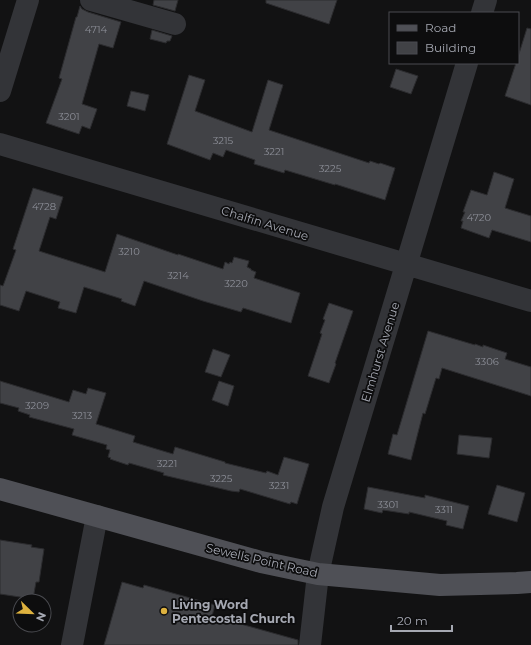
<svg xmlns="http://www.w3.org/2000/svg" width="531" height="645" viewBox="0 0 531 645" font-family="Montserrat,sans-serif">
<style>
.building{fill:#414246;stroke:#2c2c2f}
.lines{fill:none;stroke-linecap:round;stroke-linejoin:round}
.minor{stroke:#333438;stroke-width:22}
.major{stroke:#4f5056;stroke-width:22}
.poi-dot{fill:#deb23f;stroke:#0d0d0e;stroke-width:1.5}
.labels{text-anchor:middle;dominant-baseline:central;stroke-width:3.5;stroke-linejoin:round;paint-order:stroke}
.number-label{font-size:10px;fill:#8c8e97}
.street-label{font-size:12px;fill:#a5a8b2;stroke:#0d0d0e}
.poi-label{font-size:12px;font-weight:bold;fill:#a5a8b2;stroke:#0d0d0e;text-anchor:start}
</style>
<rect width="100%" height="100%" fill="#121213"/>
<path class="building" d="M 154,0 L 178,0 L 175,11 L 153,5 Z
M 266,0 L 337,0 L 329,24 L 266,3 Z
M 80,6 L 82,9 L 88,12 L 121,22 L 113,48 L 99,44 L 82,104 L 97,109 L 90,129 L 82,126 L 79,134 L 46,123 L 62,79 L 59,78 L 76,17 L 77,17 Z
M 527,28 L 531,29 L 531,105 L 505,96 L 516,63 L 518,63 L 518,57 Z
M 152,30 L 172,36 L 170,41 L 167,41 L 166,43 L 150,39 Z
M 396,69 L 418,76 L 411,94 L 390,87 Z
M 189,75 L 205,80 L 195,111 L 252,132 L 268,80 L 283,85 L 269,130 L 369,163 L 370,161 L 379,164 L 380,163 L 395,168 L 385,200 L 335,184 L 335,185 L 285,170 L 284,173 L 254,164 L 255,160 L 226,150 L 223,157 L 213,153 L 210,160 L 167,144 Z
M 131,91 L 149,95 L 145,111 L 127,106 Z
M 494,172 L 514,179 L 505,208 L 531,216 L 531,242 L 492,230 L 489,238 L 461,228 L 463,221 L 461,221 L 465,212 L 463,212 L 471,190 L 487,195 Z
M 33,188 L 63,197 L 56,219 L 50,217 L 39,251 L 105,272 L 117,234 L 178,255 L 178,254 L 223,269 L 225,262 L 229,264 L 230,262 L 232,263 L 234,257 L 249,261 L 247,267 L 251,269 L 251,270 L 256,272 L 254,278 L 300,293 L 291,323 L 243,308 L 241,312 L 203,301 L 144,281 L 135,306 L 121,301 L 122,299 L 84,287 L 76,313 L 58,308 L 60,302 L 26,291 L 19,311 L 0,305 L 0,285 L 3,286 L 16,250 L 13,249 Z
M 329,303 L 353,311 L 335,363 L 336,364 L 329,383 L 308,376 L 322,334 L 320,333 L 325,320 L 323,319 Z
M 428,331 L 475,345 L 475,344 L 483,347 L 483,345 L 507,353 L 505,359 L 531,367 L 531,396 L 442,368 L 439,379 L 436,378 L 425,414 L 423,413 L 411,460 L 388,454 L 393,434 L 397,435 Z
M 213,349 L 230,355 L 221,377 L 205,372 Z
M 0,381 L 69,402 L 73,390 L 86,394 L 88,388 L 106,393 L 96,424 L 135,436 L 133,442 L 173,454 L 175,447 L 225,462 L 225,463 L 266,473 L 267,471 L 278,475 L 284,457 L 309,464 L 297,504 L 291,502 L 290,504 L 240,489 L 239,492 L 231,491 L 163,475 L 164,473 L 129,463 L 128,465 L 110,459 L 111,458 L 108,457 L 110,450 L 106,449 L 107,445 L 72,435 L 74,429 L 29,417 L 30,415 L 18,411 L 19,408 L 0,403 Z
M 219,381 L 234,386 L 228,406 L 212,400 Z
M 459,435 L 492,438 L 489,458 L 457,454 Z
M 497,485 L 525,493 L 517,522 L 488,514 Z
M 368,487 L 425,498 L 425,495 L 469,506 L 463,529 L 446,525 L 447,521 L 409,512 L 409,514 L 383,510 L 382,513 L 364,509 Z
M 0,540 L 32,545 L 31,547 L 44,549 L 39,582 L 36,582 L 33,599 L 0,594 Z
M 122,582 L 143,588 L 144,585 L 215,605 L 212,616 L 298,640 L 298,645 L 104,645 Z"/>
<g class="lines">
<path class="minor" d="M 91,0 L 175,24
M 482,13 L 486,0
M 0,91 L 28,0
M 0,144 L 531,301
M 72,645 L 97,516
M 310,645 L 318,574 L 333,507 L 467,63"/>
<path class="major" d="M 0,489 L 261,562 L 318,574 L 440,585 L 517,583 L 531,582"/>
</g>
<circle class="poi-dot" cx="164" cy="611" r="4"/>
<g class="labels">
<g class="number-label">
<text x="96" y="29">4714</text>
<text x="69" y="116">3201</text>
<text x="223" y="140">3215</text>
<text x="274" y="151">3221</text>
<text x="330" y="168">3225</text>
<text x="44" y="206">4728</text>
<text x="479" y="217">4720</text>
<text x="129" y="251">3210</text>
<text x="178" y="275">3214</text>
<text x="236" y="283">3220</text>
<text x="487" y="361">3306</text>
<text x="37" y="405">3209</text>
<text x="82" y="415">3213</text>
<text x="167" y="463">3221</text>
<text x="221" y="478">3225</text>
<text x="279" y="485">3231</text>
<text x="388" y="504">3301</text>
<text x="444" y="509">3311</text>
</g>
<g class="street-label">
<text transform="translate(265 223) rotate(17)">Chalfin Avenue</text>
<text transform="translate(380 352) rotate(-73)">Elmhurst Avenue</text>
<text transform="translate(262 560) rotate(13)">Sewells Point Road</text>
</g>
<g class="poi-label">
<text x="172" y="604">Living Word<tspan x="172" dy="14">Pentecostal Church</tspan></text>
</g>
</g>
<rect x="389" y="12" width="130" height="52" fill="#0d0d0e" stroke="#4a4b50"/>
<rect x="397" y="25" width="20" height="6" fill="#4f5056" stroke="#4a4b50"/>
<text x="425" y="32" font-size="12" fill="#a5a8b2">Road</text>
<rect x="397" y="42" width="20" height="12" fill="#414246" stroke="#4a4b50"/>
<text x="425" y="52" font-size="12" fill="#a5a8b2">Building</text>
<g transform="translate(32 613) rotate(113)"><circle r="19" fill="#0d0d0e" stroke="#4a4b50"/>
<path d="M0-3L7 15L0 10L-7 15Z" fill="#deb23f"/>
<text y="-6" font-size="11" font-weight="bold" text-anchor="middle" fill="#a5a8b2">N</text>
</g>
<path d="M391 625v6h61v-6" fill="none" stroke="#a5a8b2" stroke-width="2"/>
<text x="397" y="625" font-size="12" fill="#a5a8b2" stroke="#0d0d0e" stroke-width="3" paint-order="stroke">20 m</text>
</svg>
